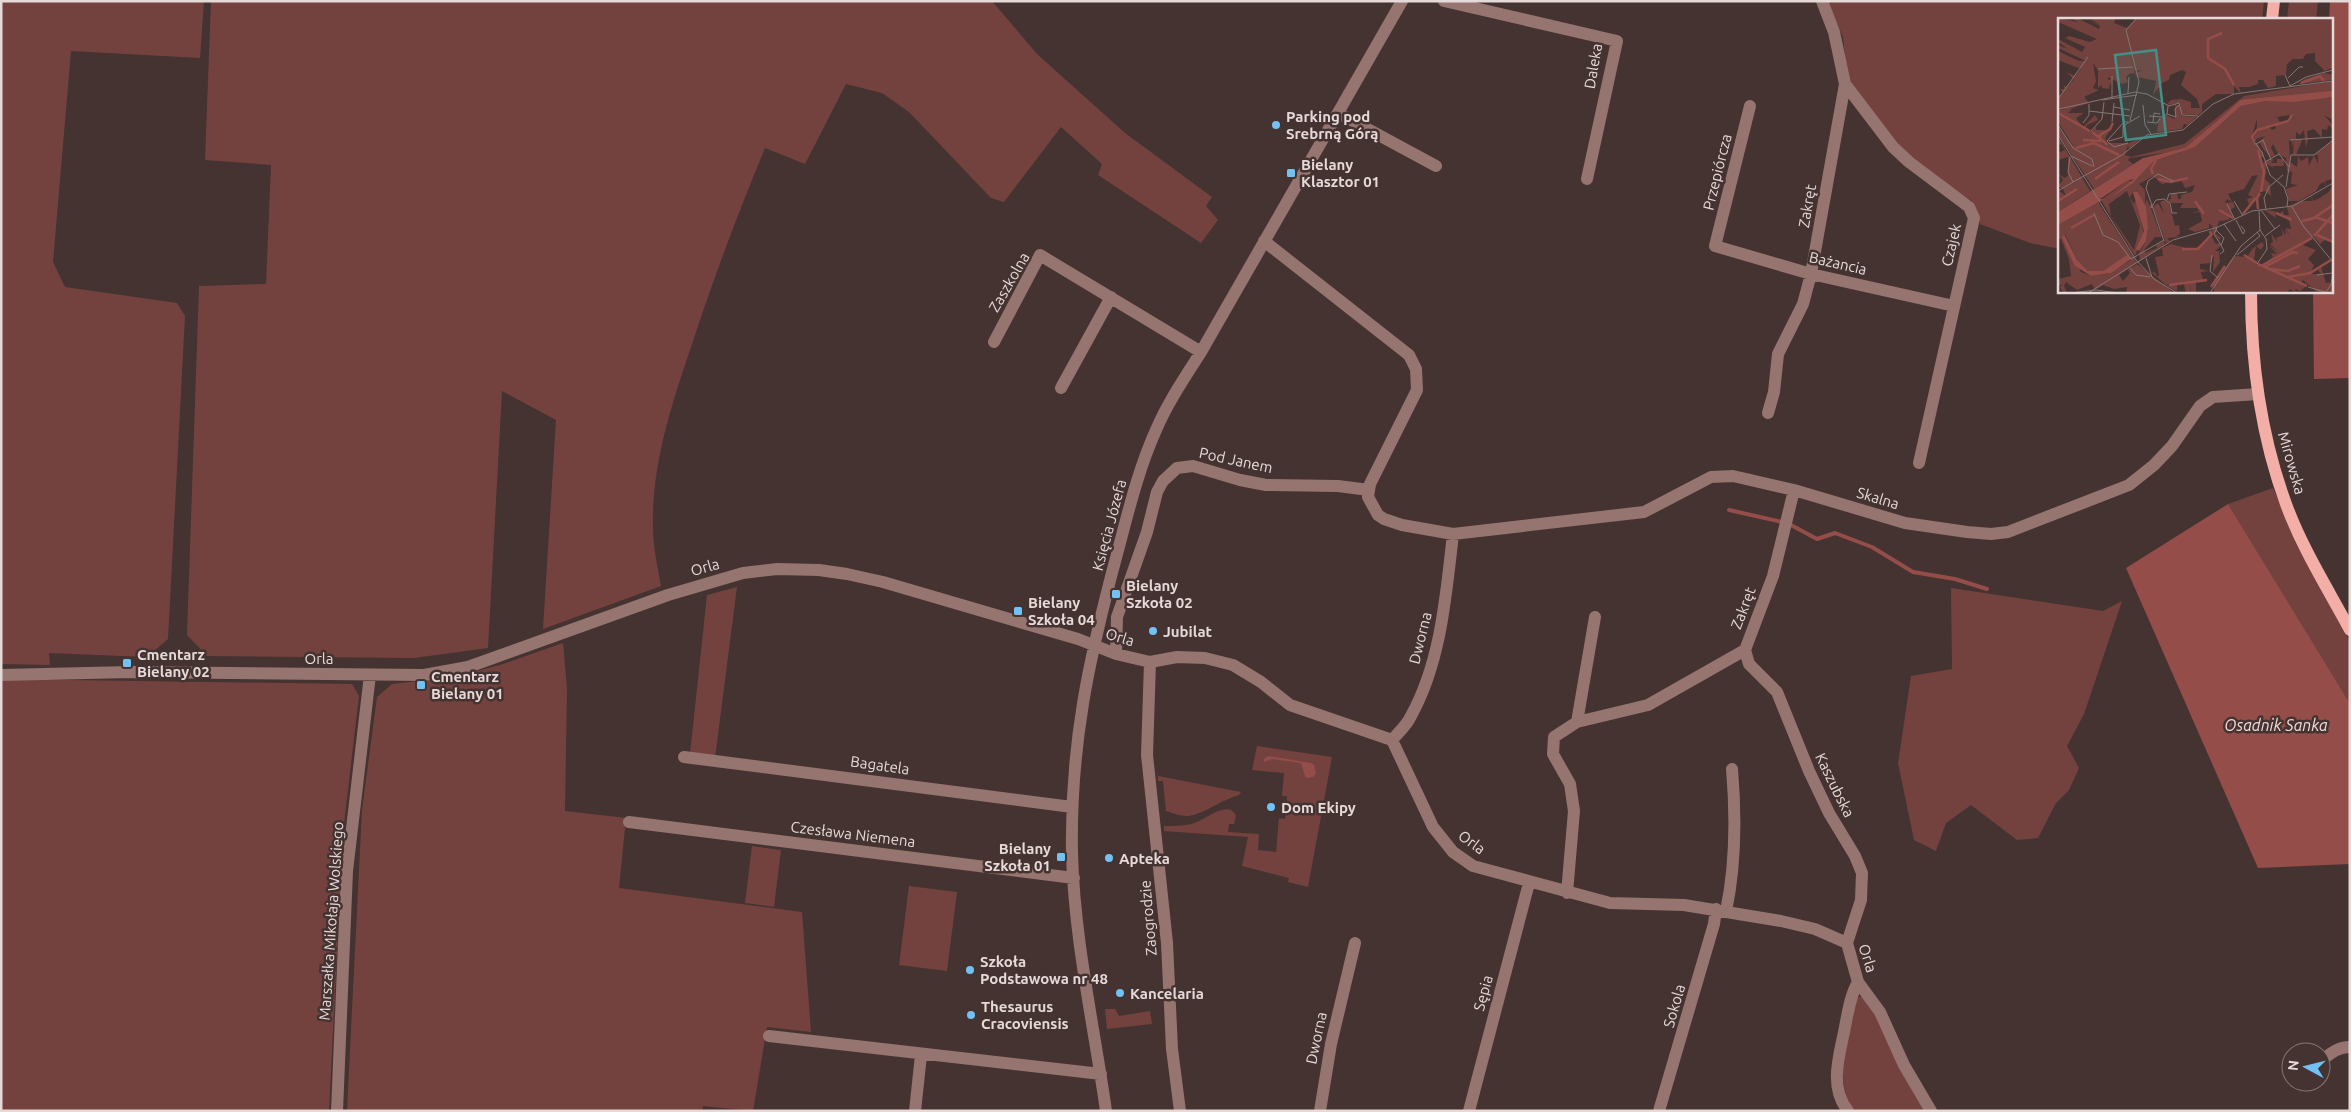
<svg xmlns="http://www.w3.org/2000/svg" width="2351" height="1112" viewBox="0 0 2351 1112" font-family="Ubuntu,sans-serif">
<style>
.green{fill:#74423e}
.water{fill:#944d49}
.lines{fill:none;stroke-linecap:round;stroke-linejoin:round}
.stream{stroke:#944d49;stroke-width:4}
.minor{stroke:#967470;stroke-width:12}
.major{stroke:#f3aea8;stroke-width:12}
.poi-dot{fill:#71c1f5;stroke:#443331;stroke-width:2}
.labels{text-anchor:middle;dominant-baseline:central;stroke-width:5;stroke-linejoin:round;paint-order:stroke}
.street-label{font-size:15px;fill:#e6dad9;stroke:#443331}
.poi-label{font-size:15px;font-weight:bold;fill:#e6dad9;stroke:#443331;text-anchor:start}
.water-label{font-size:16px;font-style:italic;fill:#f3dcda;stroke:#443331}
.inset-river{fill:none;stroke:#944d49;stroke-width:2.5}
.inset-road{fill:none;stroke:#857674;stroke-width:1}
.view{fill:#458f89;fill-opacity:0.15;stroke:#458f89;stroke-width:2.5}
.inset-edge{fill:none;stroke:#e6dad9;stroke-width:2.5}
</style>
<rect width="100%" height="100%" fill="#443331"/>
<path class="green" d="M 1,1 L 204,1 L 200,58 L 71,51 L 53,262 L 65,287 L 177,303 L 185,316 L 168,639 L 147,657 L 49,653 L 50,665 L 1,664 Z
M 211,1 L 992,1 L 1037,54 L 1125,133 L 1212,197 L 1206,206 L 1218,220 L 1201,243 L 1098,175 L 1102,164 L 1061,127 L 1004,202 L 991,198 L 909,112 L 882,93 L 846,84 L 805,164 L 765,148 C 738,213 714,277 692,344 C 672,403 651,466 653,529 C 653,548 658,567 661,586 L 543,629 L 556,420 L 502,391 L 488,648 L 414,658 L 207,656 L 187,635 L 199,286 L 266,284 L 271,165 L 205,160 Z
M 1827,1 L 2264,1 L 2262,19 L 2060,19 L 2060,249 L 2030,243 L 1980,224 L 1978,213 L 1972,201 L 1911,161 L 1847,77 L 1843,37 Z
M 2289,1 L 2318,1 L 2316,19 L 2287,19 Z
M 2273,488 L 2302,554 L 2350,642 L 2350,705 L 2228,504 Z
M 737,587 L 715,758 L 690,754 L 707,595 Z
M 1951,588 L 2103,611 L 2122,601 L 2084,714 L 2067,746 L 2079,768 L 2069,790 L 2056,803 L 2038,838 L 2017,840 L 1971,805 L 1946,823 L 1936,851 L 1914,840 L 1898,763 L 1911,676 L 1952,669 Z
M 563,643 L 567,688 L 565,811 L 626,818 L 619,888 L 802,912 L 811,1032 L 767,1027 L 753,1111 L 703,1106 L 702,1111 L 347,1111 L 362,810 L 377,697 L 392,684 L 454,677 L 500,665 Z
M 1,679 L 352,684 L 359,696 L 343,832 L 329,1111 L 1,1111 Z
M 1257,746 L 1332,757 L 1308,887 L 1288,882 L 1289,878 L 1242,866 L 1248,837 L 1164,831 L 1164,826 C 1173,826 1182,826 1191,824 C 1204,822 1228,798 1236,816 L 1234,824 L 1229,824 L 1228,832 L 1259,834 L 1258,850 L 1276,852 L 1279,818 L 1285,819 L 1287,796 L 1282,796 L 1284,773 L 1252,770 Z
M 1158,776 L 1241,792 L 1239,795 C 1223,799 1199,817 1186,816 C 1180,816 1173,813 1166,811 L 1163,781 L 1158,781 Z
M 752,846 L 781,850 L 774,907 L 745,903 Z
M 909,886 L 957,892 L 947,971 L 899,965 Z
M 1857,997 L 1863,997 C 1889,1032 1901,1075 1925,1111 L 1854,1111 C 1831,1078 1850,1033 1857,997 Z
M 1105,1009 L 1115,1009 L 1119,1016 L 1150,1011 L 1152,1024 L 1107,1029 Z"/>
<path class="water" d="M 2330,1 L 2350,1 L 2350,378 L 2314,379 L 2313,291 L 2332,291 L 2332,19 L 2329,19 Z
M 2228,504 L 2350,704 L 2350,864 L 2258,868 L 2126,568 Z
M 1268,756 L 1311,763 L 1314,765 L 1316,773 L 1313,777 L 1307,778 L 1305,776 L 1301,763 L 1272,759 L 1264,762 L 1264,759 Z"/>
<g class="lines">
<path class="stream" d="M 1729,510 L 1782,522
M 1791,525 L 1817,539 L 1835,533 L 1872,547 L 1913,572 L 1955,579 L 1987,589"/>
<path class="minor" d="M 1444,1 L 1617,41 L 1587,179
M 1845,84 L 1893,147 L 1909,162 L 1969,207 L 1974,218 L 1919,463
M 1750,106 L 1715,246 L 1811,274 L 1954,306
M 1338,113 L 1436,166
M 1264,241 L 1409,355 L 1416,369 L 1417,390 L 1370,484 L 1368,497 L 1378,515 L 1384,519 L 1402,525 L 1453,534 L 1644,512 L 1711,477 L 1733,476 L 1794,490 L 1905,523 L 1967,532 L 1991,534 L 2008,532 L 2129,485 L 2154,465 L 2172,446 L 2200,406 L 2213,397 L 2258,394
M 994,342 L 1040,255 L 1201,352
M 1061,388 L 1111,297
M 1768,413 L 1774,392 L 1778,354 L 1803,304 L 1811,274 L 1845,84 L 1834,32 L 1822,1
M 1745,650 L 1749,664 L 1777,692 L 1809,771 L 1829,813 L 1855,856 L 1862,873 L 1861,900 L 1847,943
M 1745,650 L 1773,576 L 1794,490
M 1116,654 L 1117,617 L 1147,532 L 1157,492 L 1163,481 L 1177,468 L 1193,466 L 1240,480 L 1266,485 L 1338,486 L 1369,490
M 1150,662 L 1147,755 L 1167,943 L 1172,1049 L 1180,1111
M 1,675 L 130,672 L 424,675 L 468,667 L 668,595 L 743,573 L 777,569 L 819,570 L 847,574 L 883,582 L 1078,639 L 1116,654 L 1150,662 L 1177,657 L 1205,658 L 1233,665 L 1261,682 L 1290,705 L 1392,740 L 1433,827 L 1453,852 L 1473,866 L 1610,903 L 1684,905 L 1781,921 L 1815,929 L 1847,943
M 1577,722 L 1595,617
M 1392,740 C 1398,733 1407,725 1411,716 C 1441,662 1446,595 1453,534
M 684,757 L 1072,807
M 629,822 L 1074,878
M 1567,893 L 1574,811 L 1570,784 L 1553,754 L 1554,737 L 1577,722 L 1648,705 L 1745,650
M 1726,911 C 1736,864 1736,816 1732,769
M 1847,943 L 1858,982 L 1880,1012 L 1904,1065 L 1931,1111
M 769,1036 L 1101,1074
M 2321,1061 C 2330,1054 2337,1047 2350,1047
M 337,1111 L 347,871 L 370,675
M 915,1111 L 921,1055
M 1106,1111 C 1094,1026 1074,938 1072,853 C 1070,745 1089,658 1117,554 C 1128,513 1138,470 1156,430 C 1168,402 1185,377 1201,352 L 1402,1
M 1320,1111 L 1331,1044 L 1355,943
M 1469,1111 L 1529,883
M 1659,1111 L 1714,924 L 1716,909
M 1848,1111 C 1828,1086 1840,1054 1845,1027 C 1848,1012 1850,996 1858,982"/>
<path class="major" d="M 2272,19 L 2274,1
M 2251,291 C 2251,363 2261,436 2286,504 C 2302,548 2328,589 2350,630"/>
</g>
<g class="poi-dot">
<circle cx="1276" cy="125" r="5"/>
<rect x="1286" y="168" width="10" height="10" rx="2.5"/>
<rect x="1111" y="589" width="10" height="10" rx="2.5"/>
<rect x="1013" y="606" width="10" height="10" rx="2.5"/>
<circle cx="1153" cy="631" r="5"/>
<rect x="122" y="658" width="10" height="10" rx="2.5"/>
<rect x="416" y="680" width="10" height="10" rx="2.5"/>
<circle cx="1271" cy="807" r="5"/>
<rect x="1056" y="852" width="10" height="10" rx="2.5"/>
<circle cx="1109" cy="858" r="5"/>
<circle cx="970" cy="970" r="5"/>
<circle cx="1120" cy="993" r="5"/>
<circle cx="971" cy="1015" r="5"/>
</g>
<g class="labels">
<g class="street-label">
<text transform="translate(1593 66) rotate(-80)">Daleka</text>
<text transform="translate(1717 172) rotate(-76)">Przepiórcza</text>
<text transform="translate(1807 206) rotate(-80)">Zakręt</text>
<text transform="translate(1951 245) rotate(-77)">Czajek</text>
<text transform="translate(1838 263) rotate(13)">Bażancia</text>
<text transform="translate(1009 282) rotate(-60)">Zaszkolna</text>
<text transform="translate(1236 460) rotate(12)">Pod Janem</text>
<text transform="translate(2292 463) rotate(74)">Mirowska</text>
<text transform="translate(1878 498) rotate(17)">Skalna</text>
<text transform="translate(1109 525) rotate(-75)">Księcia Józefa</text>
<text transform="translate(705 567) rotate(-16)">Orla</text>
<text transform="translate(1743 608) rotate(-69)">Zakręt</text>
<text transform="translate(1120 637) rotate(17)">Orla</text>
<text transform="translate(1420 638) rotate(-76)">Dworna</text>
<text x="319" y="658">Orla</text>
<text transform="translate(880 765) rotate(8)">Bagatela</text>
<text transform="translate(1835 785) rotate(64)">Kaszubska</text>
<text transform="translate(853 834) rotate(7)">Czesława Niemena</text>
<text transform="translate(1472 842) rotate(36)">Orla</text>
<text transform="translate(1148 918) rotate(-95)">Zaogrodzie</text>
<text transform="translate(331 921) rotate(-86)">Marszałka Mikołaja Wolskiego</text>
<text transform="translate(1868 958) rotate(72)">Orla</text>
<text transform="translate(1483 993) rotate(-75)">Sępia</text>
<text transform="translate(1674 1006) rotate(-74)">Sokola</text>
<text transform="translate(1316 1038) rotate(-78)">Dworna</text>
</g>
<g class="poi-label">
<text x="1286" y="116">Parking pod<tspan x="1286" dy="17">Srebrną Górą</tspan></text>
<text x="1301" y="164">Bielany<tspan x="1301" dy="17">Klasztor 01</tspan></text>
<text x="1126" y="585">Bielany<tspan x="1126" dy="17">Szkoła 02</tspan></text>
<text x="1028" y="602">Bielany<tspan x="1028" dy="17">Szkoła 04</tspan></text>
<text x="1163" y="631">Jubilat</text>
<text x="137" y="654">Cmentarz<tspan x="137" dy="17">Bielany 02</tspan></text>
<text x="431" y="676">Cmentarz<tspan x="431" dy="17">Bielany 01</tspan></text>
<text x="1281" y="807">Dom Ekipy</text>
<text x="1051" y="848" text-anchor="end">Bielany<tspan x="1051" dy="17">Szkoła 01</tspan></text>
<text x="1119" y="858">Apteka</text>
<text x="980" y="961">Szkoła<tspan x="980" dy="17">Podstawowa nr 48</tspan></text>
<text x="1130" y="993">Kancelaria</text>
<text x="981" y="1006">Thesaurus<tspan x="981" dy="17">Cracoviensis</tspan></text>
</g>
<g class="water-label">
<text x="2276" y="725">Osadnik Sanka</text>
</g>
</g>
<g transform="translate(2058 18)">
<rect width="275" height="275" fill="#443331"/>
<path d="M 0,0 L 20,4 L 13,0 L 19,0 L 41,11 L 42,8 L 26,0 L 42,7 L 31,0 L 58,0 L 56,5 L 69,10 L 79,0 L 275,0 L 275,50 L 263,54 L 266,52 L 257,43 L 257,35 L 248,36 L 245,41 L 235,41 L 229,46 L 228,57 L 218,58 L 218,68 L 210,70 L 205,62 L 200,62 L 200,66 L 191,69 L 181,69 L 183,76 L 176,68 L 176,76 L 158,76 L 144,86 L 144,94 L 140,97 L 123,96 L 122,85 L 108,87 L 113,82 L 123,81 L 133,84 L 133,90 L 142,90 L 139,81 L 123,67 L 128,54 L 124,52 L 112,57 L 111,62 L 104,65 L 95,77 L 98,63 L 79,59 L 77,55 L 85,52 L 76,53 L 73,37 L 75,49 L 77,55 L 71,56 L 68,59 L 70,64 L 64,66 L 50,59 L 50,62 L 54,61 L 51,71 L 44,70 L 44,67 L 40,70 L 40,52 L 35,45 L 38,63 L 35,70 L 41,72 L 26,79 L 31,85 L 9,92 L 14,91 L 10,95 L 26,95 L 18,100 L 25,109 L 37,97 L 40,102 L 29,107 L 27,110 L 29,112 L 34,113 L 38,109 L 38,112 L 51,112 L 55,108 L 47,120 L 49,124 L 43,122 L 51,128 L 50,125 L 71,125 L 83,120 L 71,131 L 70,127 L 67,137 L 73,139 L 126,126 L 186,78 L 275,63 L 275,73 L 182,82 L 137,124 L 120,133 L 71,140 L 70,142 L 75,146 L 36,171 L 0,116 L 0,109 L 16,129 L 0,104 L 1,91 L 8,92 L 0,89 L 0,81 L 5,75 L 2,71 L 7,71 L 5,67 L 9,69 L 16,61 L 8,54 L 17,58 L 23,51 L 0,42 L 0,33 L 21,43 L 28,43 L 0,30 L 0,27 L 10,31 L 0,24 L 2,22 L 24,34 L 27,29 L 7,20 L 11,18 L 32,24 L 39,21 L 0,4 ZM 267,55 L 275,57 L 275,62 L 240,66 L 247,61 ZM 275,79 L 275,102 L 266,97 L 275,107 L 275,111 L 270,107 L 269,112 L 264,111 L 264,120 L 256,111 L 249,113 L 250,121 L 248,130 L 246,112 L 242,117 L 238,114 L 238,121 L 244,122 L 238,137 L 235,136 L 237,115 L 235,130 L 233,121 L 231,123 L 232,144 L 239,149 L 240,138 L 243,143 L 250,139 L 251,148 L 256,137 L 260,146 L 260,137 L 257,137 L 275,122 L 275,161 L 267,163 L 268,169 L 266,164 L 262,166 L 258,173 L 241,183 L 231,183 L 228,171 L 240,167 L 233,166 L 234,154 L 229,153 L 228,140 L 220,136 L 215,126 L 213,130 L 217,138 L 212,139 L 206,132 L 201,124 L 207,118 L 198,121 L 198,124 L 195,120 L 201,112 L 211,108 L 214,112 L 218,110 L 217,106 L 230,104 L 236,99 L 236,97 L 231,102 L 231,97 L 219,99 L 222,104 L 199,112 L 199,101 L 193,121 L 195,124 L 200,126 L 206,139 L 202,139 L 204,145 L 216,141 L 213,145 L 219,145 L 219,141 L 225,141 L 226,148 L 214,148 L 218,151 L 209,146 L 207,161 L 212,166 L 213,178 L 207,173 L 202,174 L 186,195 L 191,186 L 189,181 L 195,179 L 190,177 L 200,157 L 194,158 L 186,171 L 170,176 L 174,184 L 169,181 L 167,185 L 175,184 L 177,189 L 172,192 L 174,197 L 170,202 L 161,203 L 157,215 L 163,220 L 161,222 L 156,215 L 154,219 L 158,226 L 161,225 L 163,228 L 157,233 L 161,233 L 162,244 L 155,254 L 156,237 L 152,245 L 142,246 L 142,251 L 151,253 L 143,254 L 145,262 L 150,263 L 138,263 L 138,275 L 133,275 L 132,269 L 132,275 L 128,275 L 126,266 L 119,267 L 119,273 L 109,268 L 116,266 L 108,267 L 94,255 L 97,254 L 99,259 L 101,257 L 97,239 L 105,238 L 104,230 L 113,226 L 136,232 L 152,218 L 155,209 L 151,205 L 151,210 L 137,214 L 130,211 L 144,203 L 142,194 L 133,195 L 141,193 L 139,190 L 122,190 L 125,185 L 113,185 L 110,182 L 113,181 L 113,176 L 119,175 L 120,181 L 123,181 L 123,177 L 134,174 L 137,167 L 127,170 L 123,162 L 104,166 L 95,158 L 81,166 L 87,172 L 87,186 L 89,181 L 91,187 L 96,186 L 93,191 L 104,219 L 97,219 L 86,232 L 87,235 L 99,230 L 98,227 L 106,223 L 107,226 L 82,243 L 81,235 L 88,223 L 90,210 L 79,172 L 75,174 L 77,179 L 74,175 L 72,180 L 76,186 L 78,182 L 86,216 L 77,238 L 43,182 L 69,163 L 77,163 L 96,143 L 137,129 L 183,88 L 208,83 ZM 69,173 L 82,207 L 76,232 L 53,198 L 51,186 ZM 117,86 L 122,89 L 123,98 L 138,99 L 130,107 L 126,106 L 124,111 L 99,114 L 101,101 L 108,97 L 117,101 ZM 0,119 L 32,173 L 0,194 L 1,173 L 8,178 L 5,171 L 0,168 L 5,162 L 0,155 L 6,160 L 10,158 L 10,139 L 0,142 L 0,135 L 7,132 L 3,126 L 0,127 ZM 275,166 L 275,224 L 268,221 L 262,226 L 255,218 L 254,221 L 245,227 L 258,232 L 250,241 L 256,247 L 252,256 L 263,256 L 260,252 L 263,249 L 268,265 L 275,264 L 275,275 L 260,275 L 245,262 L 243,265 L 236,262 L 248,268 L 242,273 L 237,271 L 238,275 L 232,271 L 228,275 L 156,275 L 156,265 L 176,238 L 189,239 L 195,230 L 204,224 L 206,227 L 203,232 L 198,228 L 196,242 L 203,248 L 215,239 L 213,235 L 219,236 L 210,226 L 222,235 L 212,226 L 215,224 L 213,215 L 219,224 L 218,220 L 225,217 L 223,210 L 228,218 L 227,210 L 233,221 L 228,210 L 233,211 L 231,202 L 235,202 L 235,201 L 229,201 L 217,195 L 218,200 L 206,192 L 216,193 L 221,197 L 224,193 L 226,195 L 225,198 L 227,199 L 226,197 L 231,197 L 229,189 L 242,183 L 254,183 L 253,177 L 255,183 L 260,181 L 271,174 ZM 107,182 L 111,185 L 117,208 L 121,207 L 122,216 L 118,218 L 123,219 L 109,220 L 112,223 L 108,225 L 95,189 L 100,185 L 106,196 L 102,184 ZM 40,184 L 79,245 L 61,257 L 65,263 L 72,255 L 70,252 L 79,246 L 116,275 L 68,275 L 69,269 L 56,271 L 45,267 L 37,272 L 34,266 L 19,272 L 8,264 L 6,268 L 9,275 L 4,273 L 2,269 L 5,266 L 0,268 L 0,261 L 13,258 L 11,241 L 3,221 L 0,221 L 0,207 ZM 7,216 L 19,242 L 30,253 L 45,253 L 62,243 L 73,242 L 49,256 L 33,258 L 23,254 L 4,220 Z" fill="#74423e" fill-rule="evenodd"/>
<path d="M 275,73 L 275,79 L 235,84 L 208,83 L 183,88 L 137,129 L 96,143 L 75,165 L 52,180 L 76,161 L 69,163 L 42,181 L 46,181 L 0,207 L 0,194 L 85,140 L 120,133 L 137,124 L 182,82 ZM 79,173 L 88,189 L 90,210 L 88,223 L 81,233 L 78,231 L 86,213 L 75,174 ZM 6,216 L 19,242 L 30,253 L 45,253 L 69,237 L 73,241 L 53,255 L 33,258 L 17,248 L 4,220 Z" fill="#944d49"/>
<path class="inset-river" d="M 164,15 L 150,21 L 150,40 L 167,51 L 176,67M 243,65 L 262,58 L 266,63M 0,95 L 32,113M 34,114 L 50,127M 25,122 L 43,123M 42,122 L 42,117 L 52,111 L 55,105M 196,124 L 194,119 L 199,112 L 230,103 L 235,97M 18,130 L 36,125 L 61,137M 200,132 L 206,154 L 203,174M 95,156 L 93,151 L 98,142M 37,161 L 61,144M 100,161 L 113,164 L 130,160M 37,173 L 92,140 L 128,131 L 185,83 L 275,74M 0,183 L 19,171M 137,183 L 146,196M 200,191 L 199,180 L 202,175M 161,192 L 175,200M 218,195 L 234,202M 185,196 L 198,180M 0,198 L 34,175M 257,199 L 275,205M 244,203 L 256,200 L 275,187M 13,210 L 36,197M 259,217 L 275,224M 256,218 L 275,197M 124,231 L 140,231 L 153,217 L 152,213M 186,237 L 199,245M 200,246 L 249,268M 203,248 L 254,220M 207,249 L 235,234 L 240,235M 211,251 L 230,253 L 242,248M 230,259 L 252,255 L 273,242M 111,267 L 149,262M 153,269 L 167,248"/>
<path class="inset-road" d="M 40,51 L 75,49M 227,57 L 232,68 L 248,59 L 275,52M 230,60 L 241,49 L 245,49M 70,75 L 71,59M 54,80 L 54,58M 0,81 L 30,39M 44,82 L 79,77M 85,87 L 87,107 L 93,116M 56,89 L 72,92M 1,91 L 77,74 L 89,76 L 111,88 L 121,85 L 124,97 L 140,98M 31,93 L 72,98M 109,96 L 118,99 L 117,91 L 122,86M 91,98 L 105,99 L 109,96 L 110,88M 72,103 L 81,64 L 68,12 L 79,0M 54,104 L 56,85M 70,104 L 66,104 L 49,123 L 56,129 L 70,125M 89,104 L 99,105 L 102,100M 95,104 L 96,95 L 102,96M 25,105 L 31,97 L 31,86M 0,107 L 15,130 L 34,141 L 36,149M 33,113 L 44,101 L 46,84M 0,117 L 78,242 L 96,261 L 119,275M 232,122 L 275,119M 51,123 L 65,119 L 65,108 L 82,98M 196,124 L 204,134 L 212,157 L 226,169 L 230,181 L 229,188M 198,126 L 205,122 L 213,142M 13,138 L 34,148M 12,139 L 10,154 L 15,164M 207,144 L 221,136 L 231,149M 15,164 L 64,137 L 89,117 L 125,112 L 155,86 L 176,76 L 275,63M 228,169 L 233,137 L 256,137 L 275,122M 0,173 L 15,164M 109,182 L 111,176 L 129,174M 176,183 L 185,198M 169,186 L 177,202M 234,189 L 246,209 L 275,244M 93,190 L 98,182 L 106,181 L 112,185 L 114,195 L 119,195M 208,191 L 206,180 L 211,169 L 225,157M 203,192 L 217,211M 36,195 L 45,217 L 60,224 L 73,241 L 106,222M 178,202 L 185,216 L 187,213 L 183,208M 166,206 L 178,223M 159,209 L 158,212 L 166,220 L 163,227 L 166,233 L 162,236M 158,212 L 156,216 L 163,227M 207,218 L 222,207M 106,223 L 88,170 L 90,163 L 100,156 L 115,163M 154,237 L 152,253 L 160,260M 179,237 L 202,218 L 199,214M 88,240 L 94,259M 199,246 L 209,231 L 208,221 L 202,212M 72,250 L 78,257 L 92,259M 259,257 L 274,255M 250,269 L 267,274M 12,275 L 38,272 L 60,275M 30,275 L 115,222 L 160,209 L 194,193 L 235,188 L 275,165M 152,275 L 183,228 L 202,212 L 201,192M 267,275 L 273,267 L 275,253"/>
<path class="view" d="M 98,32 L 108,117 L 68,122 L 57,37 Z"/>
<rect width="275" height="275" class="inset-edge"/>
</g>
<rect width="2351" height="1112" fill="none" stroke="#e6dad9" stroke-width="5"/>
<g transform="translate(2306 1067) rotate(277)"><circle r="24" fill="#443331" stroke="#857674"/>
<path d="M0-4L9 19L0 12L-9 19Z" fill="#71c1f5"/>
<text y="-8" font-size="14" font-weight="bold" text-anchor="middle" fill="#e6dad9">N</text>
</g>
</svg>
